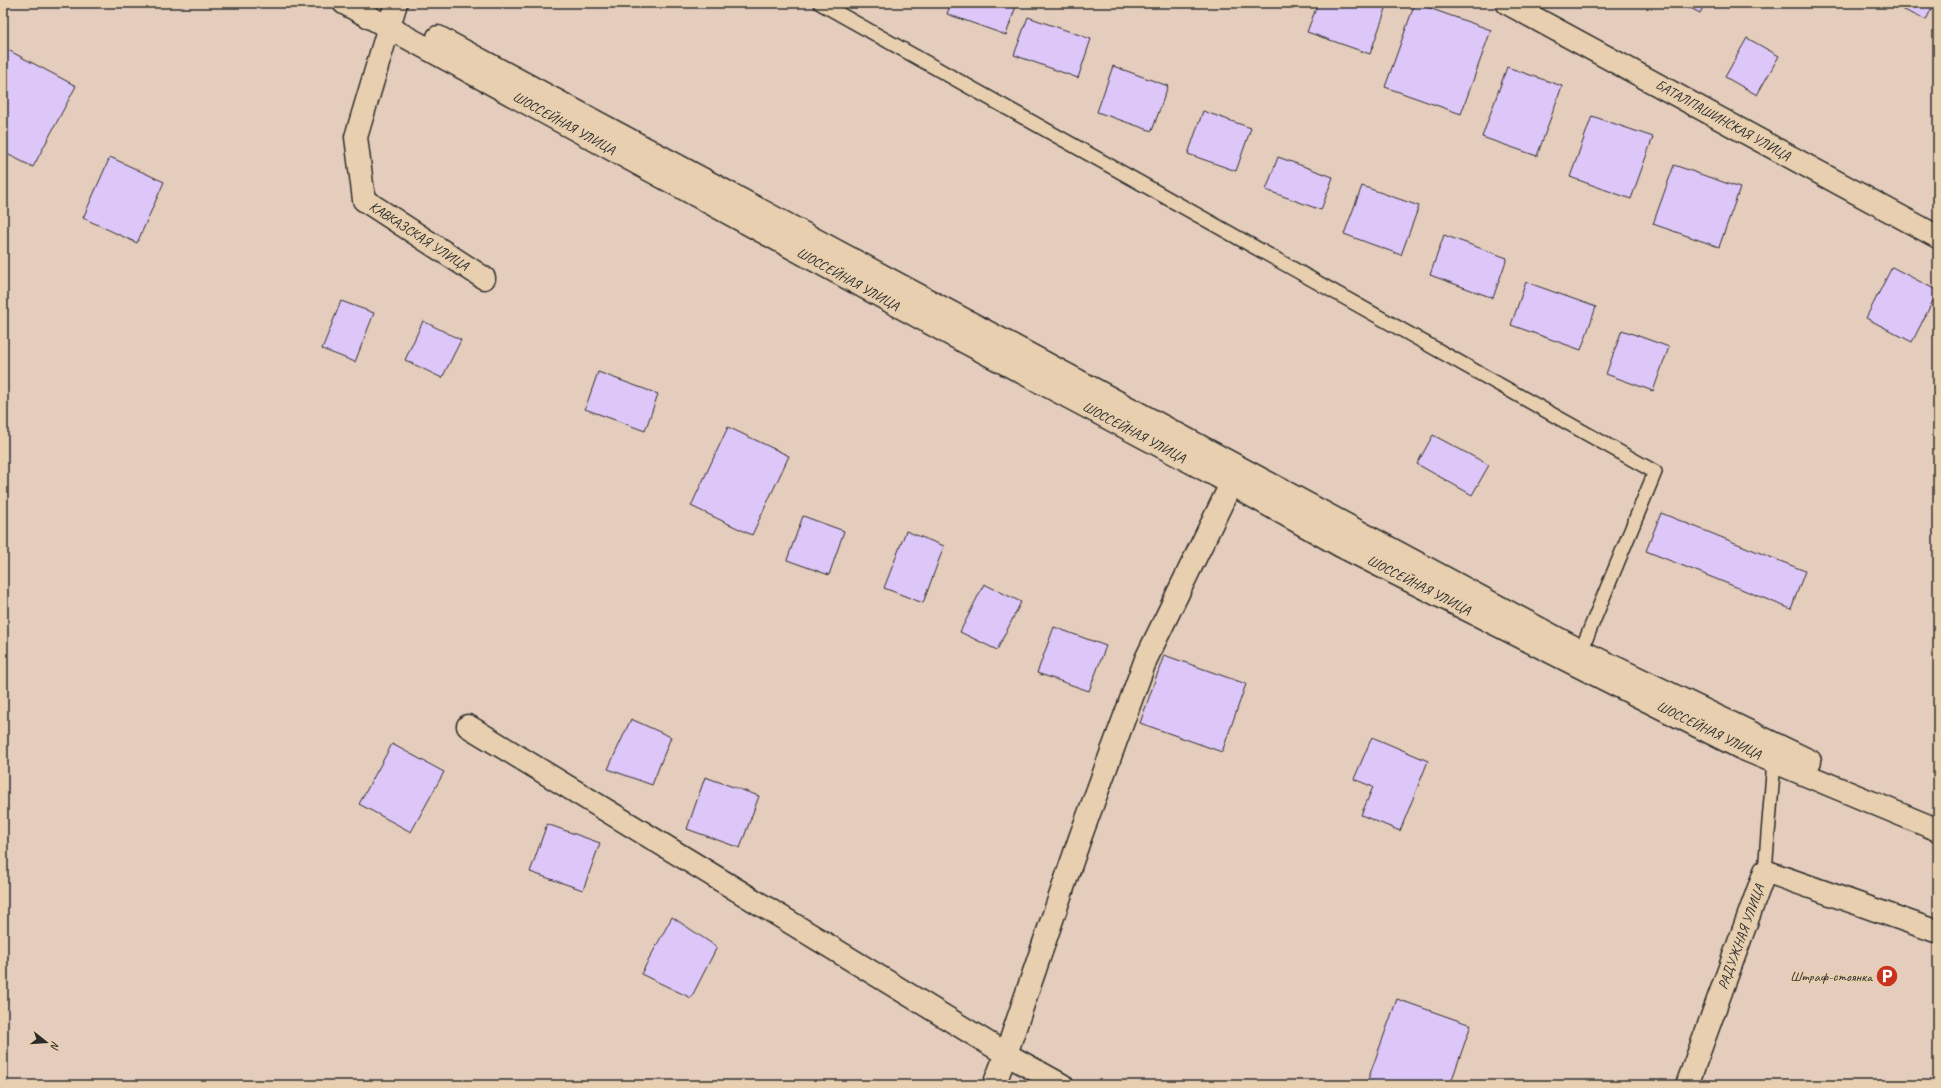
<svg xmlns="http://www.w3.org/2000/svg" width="1941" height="1088" font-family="Caveat,sans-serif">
	<rect width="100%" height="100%" fill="#e5cdbe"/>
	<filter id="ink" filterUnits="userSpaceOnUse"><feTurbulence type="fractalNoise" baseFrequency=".025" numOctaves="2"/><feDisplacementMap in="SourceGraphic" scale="8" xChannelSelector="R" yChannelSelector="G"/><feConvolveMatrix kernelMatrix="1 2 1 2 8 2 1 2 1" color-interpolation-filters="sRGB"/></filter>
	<g filter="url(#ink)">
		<path fill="#dcc7f8" stroke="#2b2b2b" d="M951,3H1017L1006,35L947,14Z
			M1318,3H1388L1370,54L1307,32Z
			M1415,3L1491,30L1461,114L1385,87Z
			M1681,3H1705L1700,13Z
			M1889,3H1934L1926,20Z
			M1028,17L1091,39L1078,78L1014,55Z
			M1747,38L1779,56L1757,95L1725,77Z
			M8,50L76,86L33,167L3,152V60Z
			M1113,66L1168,86L1152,131L1097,112Z
			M1507,67L1562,86L1537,156L1482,137Z
			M1203,111L1251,128L1236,171L1188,154Z
			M1592,116L1653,137L1631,199L1570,177Z
			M110,157L164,182L137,243L83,218Z
			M1278,157L1333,177L1321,210L1266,190Z
			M1674,165L1740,188L1719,247L1653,224Z
			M1362,186L1419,206L1401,255L1344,234Z
			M1444,235L1507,258L1493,298L1430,275Z
			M1892,267L1938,291L1912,342L1866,318Z
			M1526,282L1596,307L1581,350L1511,325Z
			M341,301L374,313L355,362L322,349Z
			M423,321L461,340L442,378L405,360Z
			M1622,330L1669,347L1653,391L1606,374Z
			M598,372L658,394L645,431L585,409Z
			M728,427L789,456L752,535L691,506Z
			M1433,435L1489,465L1472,495L1417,464Z
			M1661,513L1805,571L1791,609L1646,551Z
			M803,516L844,531L829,575L787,560Z
			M906,531L944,546L923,603L884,588Z
			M984,584L1021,602L997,650L960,632Z
			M1054,627L1106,646L1089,691L1037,673Z
			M1164,655L1246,684L1222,752L1140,723Z
			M631,719L671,737L652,785L608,769Z
			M1372,737L1428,761L1400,831L1361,815L1373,787L1354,779Z
			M392,744L444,772L411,832L359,804Z
			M705,777L759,796L740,848L687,829Z
			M547,824L600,843L583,890L530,872Z
			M672,917L717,947L691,998L641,974Z
			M1397,999L1471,1025L1450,1085H1366Z"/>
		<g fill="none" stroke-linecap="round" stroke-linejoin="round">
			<g stroke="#2b2b2b" stroke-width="16">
				<path id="service" d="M820,3L1655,472L1581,651
					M1765,871L1774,761"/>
			</g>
			<g stroke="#2b2b2b" stroke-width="25">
				<path id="minor" d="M396,3L356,137L364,200L484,278
					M1507,3L1938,237
					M468,726L1006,1054L1062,1085
					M994,1085L1006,1054L1080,838L1146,659L1231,484
					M1687,1085L1765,871L1938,932"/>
			</g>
			<g stroke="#2b2b2b" stroke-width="25">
				<path id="secondary" d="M344,3L950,334L1217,476L1341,546L1741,748L1938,830
					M438,37L1581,651L1810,761"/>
			</g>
			<use href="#service" stroke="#e7cfaf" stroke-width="13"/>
			<use href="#minor" stroke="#e7cfaf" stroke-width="22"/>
			<use href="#secondary" stroke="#e7cfaf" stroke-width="22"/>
		</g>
	</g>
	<defs>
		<g id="parking-disc" transform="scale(1.15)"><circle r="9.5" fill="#c8321e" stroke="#e7cfaf"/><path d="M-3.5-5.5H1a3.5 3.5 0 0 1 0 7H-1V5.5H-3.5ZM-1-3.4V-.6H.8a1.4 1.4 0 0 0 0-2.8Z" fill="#fff"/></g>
	</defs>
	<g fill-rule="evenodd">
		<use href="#parking-disc" x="1887" y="976"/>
	</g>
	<g text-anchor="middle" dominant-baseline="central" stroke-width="4" stroke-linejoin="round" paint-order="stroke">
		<g font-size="14" fill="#2b2b2b" stroke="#e7cfaf">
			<text transform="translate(1723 120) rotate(29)">БАТАЛПАШИНСКАЯ УЛИЦА</text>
			<text transform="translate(564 123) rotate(29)">ШОССЕЙНАЯ УЛИЦА</text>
			<text transform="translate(419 236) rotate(33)">КАВКАЗСКАЯ УЛИЦА</text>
			<text transform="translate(848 279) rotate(29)">ШОССЕЙНАЯ УЛИЦА</text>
			<text transform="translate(1134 432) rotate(28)">ШОССЕЙНАЯ УЛИЦА</text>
			<text transform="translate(1419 585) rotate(27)">ШОССЕЙНАЯ УЛИЦА</text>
			<text transform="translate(1709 730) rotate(26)">ШОССЕЙНАЯ УЛИЦА</text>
			<text transform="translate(1741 937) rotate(-70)">РАДУЖНАЯ УЛИЦА</text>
		</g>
		<g font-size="14" fill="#2b2b2b" stroke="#e7cfaf" text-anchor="end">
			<text x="1872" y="976">Штраф-стоянка</text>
		</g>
	</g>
	<rect width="1941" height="1088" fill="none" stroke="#e7cfaf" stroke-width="16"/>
	<rect x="8" y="8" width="1925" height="1072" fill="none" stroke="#2b2b2b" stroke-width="1.5" filter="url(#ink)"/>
	<g transform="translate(46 1042) rotate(107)" stroke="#e7cfaf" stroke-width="3" paint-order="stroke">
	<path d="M0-3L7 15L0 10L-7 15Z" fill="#2b2b2b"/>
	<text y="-6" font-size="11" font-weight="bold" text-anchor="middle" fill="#2b2b2b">N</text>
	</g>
</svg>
